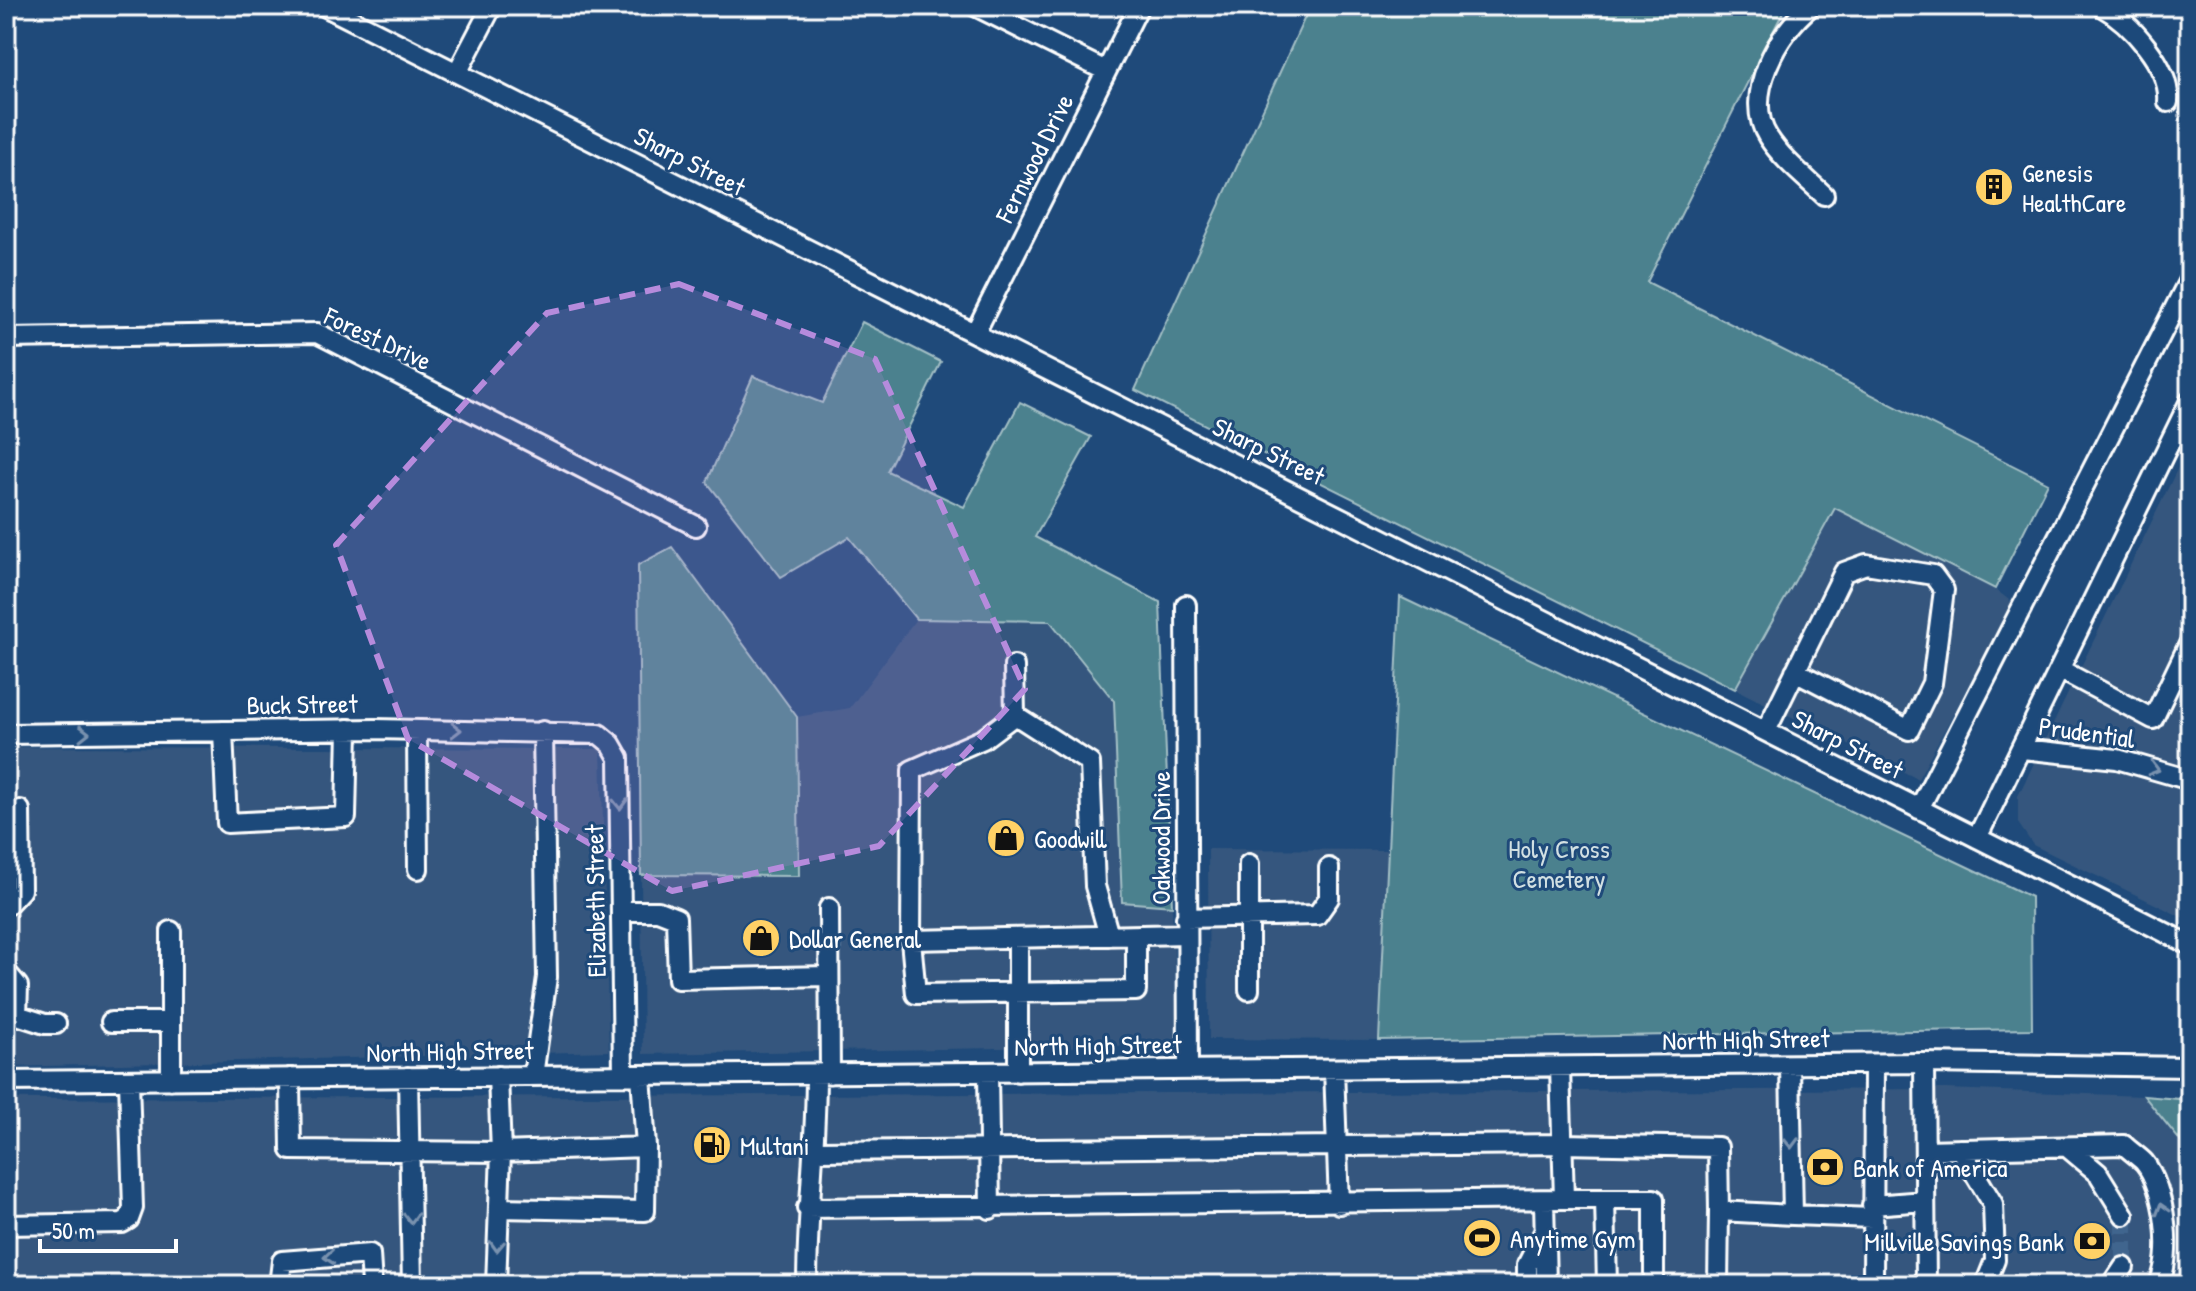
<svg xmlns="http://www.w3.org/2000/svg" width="2196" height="1291" font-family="'Patrick Hand',sans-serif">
	<rect width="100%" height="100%" fill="#1f4a7a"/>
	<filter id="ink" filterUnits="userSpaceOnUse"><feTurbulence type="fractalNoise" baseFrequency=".0125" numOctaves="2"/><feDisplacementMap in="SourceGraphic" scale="16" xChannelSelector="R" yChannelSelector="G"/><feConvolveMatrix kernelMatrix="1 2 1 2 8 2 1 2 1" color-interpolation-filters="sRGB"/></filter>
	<g filter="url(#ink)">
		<path fill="#35577e" d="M2190,443V921L2033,845L2018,823V796Z
			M1835,507L1995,589L2013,603L1918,779L1735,689Z
			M916,619L1050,621L1114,701L1122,902L1172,906L1178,1045L643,1054L641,875L799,876L797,717L850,708Z
			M6,747L601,749L609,1051L6,1067Z
			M1208,849L1388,850L1379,1040L1209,1039Z
			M1945,1089L2144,1096L2190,1153V1285H6V1099Z"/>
		<path fill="#4b818e" stroke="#a5c0c6" stroke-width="2" d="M1310,6H1786L1647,282L2048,483L1995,589L1835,508L1735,689L1135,390Z
			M862,322L941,362L887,471L964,507L1020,402L1091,437L1035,537L1160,602L1172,906L1122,902L1114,701L1050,621L916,619L849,537L781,577L707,482L753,376L822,403Z
			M672,547L797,717L799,876L641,875L638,565Z
			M1400,597L2031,897L2032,1029L1379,1040Z
			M2144,1096L2190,1100V1153Z"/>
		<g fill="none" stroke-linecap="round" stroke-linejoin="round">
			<path stroke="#41658e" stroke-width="18" stroke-dasharray="18 9" stroke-linecap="butt" d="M2124,1215V1267"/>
			<g stroke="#fff" stroke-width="24">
				<path id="minor" d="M324,6L2190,945
					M975,6L1106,71
					M1811,6C1778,32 1742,96 1768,137C1782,159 1805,177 1824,195
					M2101,6C2130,22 2171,67 2168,102
					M457,73L492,6
					M975,333L1139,6
					M6,338L317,333L696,526
					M1186,605L1188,1070
					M1014,666L1015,715
					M2061,670L2153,719L2190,642
					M417,730L418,869
					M223,731L227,823L346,817L348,729
					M1766,731L1844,572L1866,564L1933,575L1944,590L1932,683L1909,730L1795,671
					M6,734L376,729L599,734L611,744L619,758L623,1075
					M2022,749L2117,759L2190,780
					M1919,809L2190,278
					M1977,838L2190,401
					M1249,864V990
					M6,906L21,890L20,810
					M829,908L830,1074
					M621,911H658L676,918L678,979L829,976
					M1186,918L1317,915L1329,898V868
					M1109,936L1095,886L1090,763L1015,715L983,739L912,770L911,940L1187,934
					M1018,938V1072
					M911,940L916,994L1136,991V936
					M6,972L18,986L17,1015L45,1024H56
					M111,1022H171V931
					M1924,1063L1926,1285
					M1790,1065L1793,1215L1872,1218
					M1560,1067L1564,1199H1654V1285
					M1334,1069L1339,1204
					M988,1072L990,1209
					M641,1075L646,1147
					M498,1076L501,1152L646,1147L645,1211L499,1208
					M533,1076L547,977L543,731
					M408,1077L412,1285
					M290,1078L291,1150L501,1152L496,1285
					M171,1080V1022
					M6,1081L1924,1063L2190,1067
					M2067,1147L2098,1173L2124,1215
					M1960,1149L1993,1204L1995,1260L1985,1285
					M1925,1150L2124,1145C2130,1151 2138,1156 2144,1162C2165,1187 2174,1257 2158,1285
					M816,1151L1562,1144L1718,1147L1719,1211
					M1605,1199L1607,1285
					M1544,1201L1546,1285
					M1872,1205L1925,1201
					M807,1208L1564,1199
					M6,1225L122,1223L129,1219L133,1208L129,1080
					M279,1285L282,1261L370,1254L372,1285
					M807,1285C807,1214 816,1145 816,1074
					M1527,1285V1265L1544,1232
					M1718,1285L1719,1211L1793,1215
					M1873,1285L1874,1064
					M2112,1285L2124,1267"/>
			</g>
			<use href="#minor" stroke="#1f4a7a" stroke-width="18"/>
		</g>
		<defs><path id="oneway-chevron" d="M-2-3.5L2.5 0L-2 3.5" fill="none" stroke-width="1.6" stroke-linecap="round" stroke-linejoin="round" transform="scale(2)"/></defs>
		<g stroke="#7992af">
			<use href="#oneway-chevron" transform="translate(456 730) rotate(1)"/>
			<use href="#oneway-chevron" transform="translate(84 733) rotate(-1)"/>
			<use href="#oneway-chevron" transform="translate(2154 769) rotate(16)"/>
			<use href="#oneway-chevron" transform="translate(620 804) rotate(89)"/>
			<use href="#oneway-chevron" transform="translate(1791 1143) rotate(89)"/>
			<use href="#oneway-chevron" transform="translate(2162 1209) rotate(-107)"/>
			<use href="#oneway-chevron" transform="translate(411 1218) rotate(89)"/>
			<use href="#oneway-chevron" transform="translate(497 1246) rotate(92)"/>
			<use href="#oneway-chevron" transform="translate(329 1257) rotate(175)"/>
		</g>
	</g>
	<path fill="#b68bdc" fill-opacity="0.2" stroke="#b68bdc" stroke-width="6" stroke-dasharray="16 10" stroke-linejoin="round" d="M679,284L875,359L1025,689L879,846L672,891L408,739L336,545L547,313Z"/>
	<defs>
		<g id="building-disc" transform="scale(2)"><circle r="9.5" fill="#ffd166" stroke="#1f4a7a"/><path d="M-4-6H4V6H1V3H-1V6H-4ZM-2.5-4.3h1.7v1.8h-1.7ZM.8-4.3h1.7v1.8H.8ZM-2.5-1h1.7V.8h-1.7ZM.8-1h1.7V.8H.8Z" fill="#111"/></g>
		<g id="shop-disc" transform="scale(2)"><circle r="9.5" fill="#ffd166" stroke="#1f4a7a"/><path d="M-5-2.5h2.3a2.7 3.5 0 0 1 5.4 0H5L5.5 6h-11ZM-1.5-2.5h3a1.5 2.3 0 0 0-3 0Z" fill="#111"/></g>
		<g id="fuel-disc" transform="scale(2)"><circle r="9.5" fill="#ffd166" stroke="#1f4a7a"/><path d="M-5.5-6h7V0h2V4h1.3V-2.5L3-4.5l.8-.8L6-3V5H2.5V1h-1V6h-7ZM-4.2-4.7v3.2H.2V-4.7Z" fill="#111"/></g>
		<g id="bank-disc" transform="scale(2)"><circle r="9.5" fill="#ffd166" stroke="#1f4a7a"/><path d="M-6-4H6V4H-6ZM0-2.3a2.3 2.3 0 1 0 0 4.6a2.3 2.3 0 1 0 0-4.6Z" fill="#111"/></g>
		<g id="stadium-disc" transform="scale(2)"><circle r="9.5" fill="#ffd166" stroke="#1f4a7a"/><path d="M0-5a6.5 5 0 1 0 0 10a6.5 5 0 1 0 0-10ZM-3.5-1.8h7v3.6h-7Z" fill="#111"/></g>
	</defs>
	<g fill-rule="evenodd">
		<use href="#building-disc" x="1994" y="187"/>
		<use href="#shop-disc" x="1006" y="838"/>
		<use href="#shop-disc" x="761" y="938"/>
		<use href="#fuel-disc" x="712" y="1145"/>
		<use href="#bank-disc" x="1825" y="1167"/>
		<use href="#stadium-disc" x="1482" y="1238"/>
		<use href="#bank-disc" x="2092" y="1241"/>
	</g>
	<g text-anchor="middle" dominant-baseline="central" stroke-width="6" stroke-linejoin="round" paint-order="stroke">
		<g font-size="26" fill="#fff" stroke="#1f4a7a">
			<text transform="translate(1034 158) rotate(-63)">Fernwood Drive</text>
			<text transform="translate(690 161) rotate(27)">Sharp Street</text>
			<text transform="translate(378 338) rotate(25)">Forest Drive</text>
			<text transform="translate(1269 451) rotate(26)">Sharp Street</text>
			<text transform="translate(302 704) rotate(-1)">Buck Street</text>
			<text transform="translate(2087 732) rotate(8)">Prudential</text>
			<text transform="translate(1848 744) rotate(27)">Sharp Street</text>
			<text transform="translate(1160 838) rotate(-90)">Oakwood Drive</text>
			<text transform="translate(595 901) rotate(-91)">Elizabeth Street</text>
			<text transform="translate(1746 1039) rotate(-1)">North High Street</text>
			<text transform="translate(1098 1045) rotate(-1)">North High Street</text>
			<text transform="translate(450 1051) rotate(-1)">North High Street</text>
		</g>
		<g font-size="26" fill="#fff" stroke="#1f4a7a" text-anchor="start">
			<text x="2022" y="172">Genesis<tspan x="2022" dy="30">HealthCare</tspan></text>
			<text x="1034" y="838">Goodwill</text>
			<text x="789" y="938">Dollar General</text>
			<text x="740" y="1145">Multani</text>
			<text x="1853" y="1167">Bank of America</text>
			<text x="1510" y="1238">Anytime Gym</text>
			<text x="2064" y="1241" text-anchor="end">Millville Savings Bank</text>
		</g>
		<g font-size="26" fill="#d2e0e3" stroke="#1f4a7a">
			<text x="1559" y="848">Holy Cross<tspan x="1559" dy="30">Cemetery</tspan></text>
		</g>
	</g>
	<rect width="2196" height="1291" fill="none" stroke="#1f4a7a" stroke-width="32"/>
	<rect x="16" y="16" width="2164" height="1259" fill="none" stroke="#fff" stroke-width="3" filter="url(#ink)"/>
	<path d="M40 1239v12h136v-12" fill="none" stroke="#ffffff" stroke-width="4"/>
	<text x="52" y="1239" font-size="24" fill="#ffffff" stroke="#1f4a7a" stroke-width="6" paint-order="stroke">50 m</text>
</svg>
